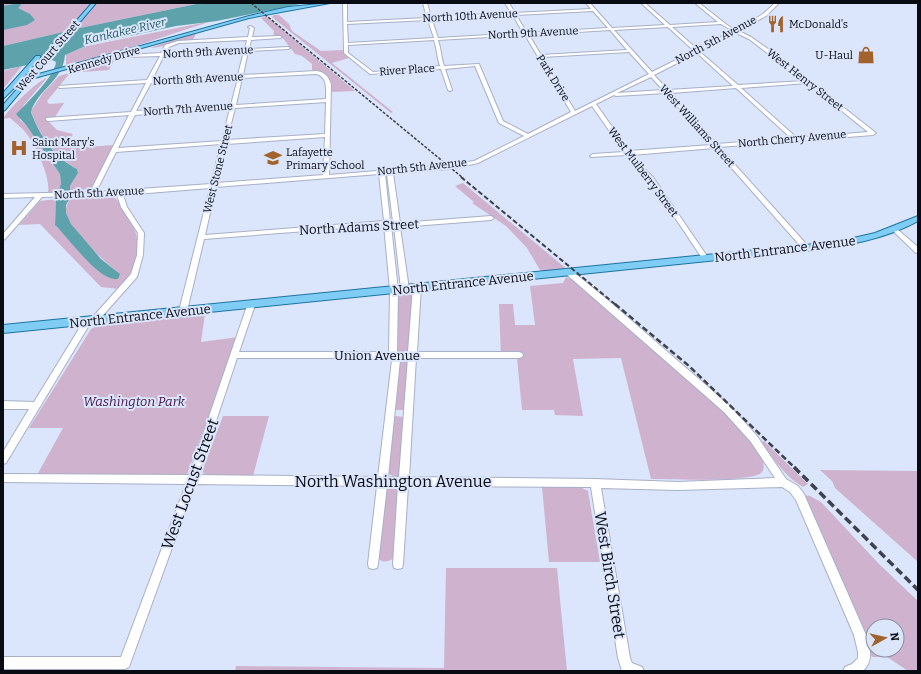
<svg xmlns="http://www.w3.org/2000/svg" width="921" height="674" font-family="Bitter,serif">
	<rect width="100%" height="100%" fill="#dbe5fc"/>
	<path fill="#cfb3ce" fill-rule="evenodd" d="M9,3H201L80,28L3,46V4Z
		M274,15H279L289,24L292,31L321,51L343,50L344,54L349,58L332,63L393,112L391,113L272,17Z
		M266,16L355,91L331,92C331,78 326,71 312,70V64L302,56L295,54L282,37L273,38L274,31L261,18Z
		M212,21L114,53L66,65V54L87,46Z
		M197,31L193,40C178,41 165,47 150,48Z
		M115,59L109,70L70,73L47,101L49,104L64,103L55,117L46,119L57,130L73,134L67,145L71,148L114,145L92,188L70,192V186L78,173L77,169C55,157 39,135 31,111L43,93L59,76Z
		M22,66L3,89V71Z
		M47,78L23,106L20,120L26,125L60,174L61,184L59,192H48C51,178 35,144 26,133C22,128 16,123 10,118L3,119C8,109 37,81 47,78Z
		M463,183L568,270L544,272L540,270L527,248L506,226L472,203L474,202L455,186Z
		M113,196C119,201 122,208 126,214C145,241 140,264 119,289L101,287L40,224L19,225L40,201L56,199L55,225L67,236L120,274C106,263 69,230 66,213C65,207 68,203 70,198Z
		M566,277C582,282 616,315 630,327C664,357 698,385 729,418C738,428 749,438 757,450C760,456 767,465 762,472C754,483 668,479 651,479L621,358L573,359L583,416L555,415L554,410H522L517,358L501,357L499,304H513L515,325H535L530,286L563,283Z
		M412,293L415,296L409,353H398V295Z
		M205,314L201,342L238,337L186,477L37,475L63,428H29L91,329L98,325Z
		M407,359L409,360L404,410H397L394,407L399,360Z
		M223,416H269L253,476L207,475L203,473V469Z
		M396,416L404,417L401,476C396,477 392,476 388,473L393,417Z
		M764,441L808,484L803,487C784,476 774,459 761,442Z
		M820,470L918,471V562L835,488L832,481Z
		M390,486L399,487L394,558C389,562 381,563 378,558L386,489Z
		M542,487H580L588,491L600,562H549Z
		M803,495L810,496L821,502L879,564L918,601V671H908L887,657H872ZM873,626H897V650H873Z
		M446,568H557L567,671H235L236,666L444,668Z"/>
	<path fill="#5ea3ac" d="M20,3L21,5L18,8L30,14L35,20L27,25L3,30V6Z
		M201,3H305L217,21L176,26L88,45L65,55C63,81 38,89 31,112C39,135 55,158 77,169L78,173L70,186V198L66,205V213L71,224L101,259L120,274L118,279C99,282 69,238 55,225L56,199L61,184L60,174L26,125L16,114C26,104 55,76 56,62L52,60L3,70V46L80,28Z"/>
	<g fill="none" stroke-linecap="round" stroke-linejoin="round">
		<g stroke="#a7b0c6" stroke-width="2">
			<path id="minor" d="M343,3H347V22L427,18L423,3H427L431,17L511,13L505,3H509L515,13L591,9L586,3H590L612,28L665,25L641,3H645L670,25L718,22L695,3H699L727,25L736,30L763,14L775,3H779L766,16L739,31L751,37L778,56L876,133L873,135L719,147L808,246L809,248L808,250H804L714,148L632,155L636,161L653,177L709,259L706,261H704L649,179L632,163L626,155L591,157L590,156L593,154L624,152L592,106L478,163L449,169L393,173L400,223L491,216L494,218L491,220L400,227L409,289L405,291L401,289L394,226L391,225L398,290L397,352H408L413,287L417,285L421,287L417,352H519L522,353L523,355L522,357L519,358H416L409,477L595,479L678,482L775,478L751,442L724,412L565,273L566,271H572L603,296L730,406L757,436L786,479L798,486L804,494L866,635C870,647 874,661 863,671H843L845,667L852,664L858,658V652L854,635L796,500L790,492L782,487L678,490L601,488L630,658L632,663L642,667L644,671H622L618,658L591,487L408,486L403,564L402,568L398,569L394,568L393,564L398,486H387L378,564L377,568L373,569L369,568L368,564L377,486L195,484L129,667L125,669H3V657H121L186,484L3,482V474L189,475L248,303H254L255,305L239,352H389L390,290L384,225L204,239L187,311L183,314L179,311L210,188L123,195L127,207L144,233L143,255L137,277L97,322H91L6,463L3,464V452L29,409H3V401L34,402L85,319H91L131,274L137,255L138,233L121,207L117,195L42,197L5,239L3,240V234L35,197L3,198V194L90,192L129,115L48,121L46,120V118L131,112L146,83L60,88L58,87V86L147,80L160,56L128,57H126V55L161,53L165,45L178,41L248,37L250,28L248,27L250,26L254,28L252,37L280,36L282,37L280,38L251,40L249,49L288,47L290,48L288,49L248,51L243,75L316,71C325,72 328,76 331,84L329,175L449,165L474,161L524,136L499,123L475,66L445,69L452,90L450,91L448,90L441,69L370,74L344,53ZM593,11L608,28L527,33L516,15ZM513,15L523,33L438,38L432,20ZM428,20L434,38L348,43L347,24ZM721,24L733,31L697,49L672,27ZM668,27L694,51L652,72L614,30ZM610,30L627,50L541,55L529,35ZM736,33L749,39L804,81L738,85L700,52ZM525,35L571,112L528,134L503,121L479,64L444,66C441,57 441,49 438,40ZM247,40L245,49L166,53L169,47L179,43ZM434,40C437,49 437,57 440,66L373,72L348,53V45ZM244,51L238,75L152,80L164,55ZM629,52L649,74L575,111L542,57ZM697,53L733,86L668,90L654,75ZM316,74C328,77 326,89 326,99L236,105L242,78ZM651,77L663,90L617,93ZM238,78L231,105L136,111L151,83ZM807,83L868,132L797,138L741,88ZM736,88L791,138L717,144L671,93ZM666,93L711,145L629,151L596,104L614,95L616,96ZM326,102L325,134L227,140L235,108ZM230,108L222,141L118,148L135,115ZM325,137L323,175L217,183L227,144ZM221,144L211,184L96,192L116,152ZM379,174L384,221L205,235L216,187ZM385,174H387L393,222L390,221ZM237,358H391L392,360L378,477L198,475ZM399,358H408L399,477H388L400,360Z
				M895,228L897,229L918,247V253H916L893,231V229Z"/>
		</g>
		<g stroke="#1d74a0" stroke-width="2">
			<path id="major" d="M92,3H96L35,75L249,16L288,7L330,3L249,18L31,79L5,110L3,111V105L24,81L19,83L3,99V93L36,56H40V58L23,78L27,77Z
				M918,216V221C883,240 845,246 806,251L3,333V325L806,245L849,239L875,233Z"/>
		</g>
		<use href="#minor" fill="#fff" fill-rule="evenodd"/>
		<use href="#major" fill="#7fcdf4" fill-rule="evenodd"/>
		<path stroke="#3e424e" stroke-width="1.5" stroke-dasharray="3 1.5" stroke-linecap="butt" d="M251,3L463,178"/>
		<path stroke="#3e424e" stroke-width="2" stroke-dasharray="5 2.5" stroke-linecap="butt" d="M461,177L616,305"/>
		<path stroke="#3e424e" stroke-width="2.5" stroke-dasharray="6 3" stroke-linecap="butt" d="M615,304L689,366L795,468"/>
		<path stroke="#3e424e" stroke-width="3.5" stroke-dasharray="8 4" stroke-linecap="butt" d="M794,467L918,590"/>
	</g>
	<defs>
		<g id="restaurant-bare" transform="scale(1.38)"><path d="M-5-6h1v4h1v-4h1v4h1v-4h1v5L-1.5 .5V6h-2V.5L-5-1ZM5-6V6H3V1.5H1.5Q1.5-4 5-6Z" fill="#a3622c" stroke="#dbe5fc" stroke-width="2.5" paint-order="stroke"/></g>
		<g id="shop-bare" transform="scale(1.38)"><path d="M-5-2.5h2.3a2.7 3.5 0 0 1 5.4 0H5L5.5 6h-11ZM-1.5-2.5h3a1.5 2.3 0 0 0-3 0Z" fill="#a3622c" stroke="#dbe5fc" stroke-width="2.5" paint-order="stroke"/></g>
		<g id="hospital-bare" transform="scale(1.38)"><path d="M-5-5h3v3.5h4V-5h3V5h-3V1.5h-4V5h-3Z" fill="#a3622c" stroke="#dbe5fc" stroke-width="2.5" paint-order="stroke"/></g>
		<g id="school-bare" transform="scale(1.38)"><path d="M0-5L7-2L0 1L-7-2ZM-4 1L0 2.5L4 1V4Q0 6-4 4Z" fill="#a3622c" stroke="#dbe5fc" stroke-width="2.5" paint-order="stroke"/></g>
	</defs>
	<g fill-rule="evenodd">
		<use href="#restaurant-bare" x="776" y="24"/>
		<use href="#shop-bare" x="866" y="55"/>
		<use href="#hospital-bare" x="19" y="148"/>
		<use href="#school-bare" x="273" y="158"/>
	</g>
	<g text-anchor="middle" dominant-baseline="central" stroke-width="4" stroke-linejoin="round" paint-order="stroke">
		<g font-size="11" fill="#080b12" stroke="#dbe5fc">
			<text transform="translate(470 16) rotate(-3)">North 10th Avenue</text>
			<text transform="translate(533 33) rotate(-3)">North 9th Avenue</text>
			<text transform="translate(716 40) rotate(-28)">North 5th Avenue</text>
			<text transform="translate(208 52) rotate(-3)">North 9th Avenue</text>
			<text transform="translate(48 56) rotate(-49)">West Court Street</text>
			<text transform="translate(104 60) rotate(-16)">Kennedy Drive</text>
			<text transform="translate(407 70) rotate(-4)">River Place</text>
			<text transform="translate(553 78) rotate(58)">Park Drive</text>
			<text transform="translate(198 79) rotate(-3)">North 8th Avenue</text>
			<text transform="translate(805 80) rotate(38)">West Henry Street</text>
			<text transform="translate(188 109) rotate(-4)">North 7th Avenue</text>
			<text transform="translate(697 126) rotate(48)">West Williams Street</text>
			<text transform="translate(792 139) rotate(-5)">North Cherry Avenue</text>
			<text transform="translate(422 167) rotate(-6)">North 5th Avenue</text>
			<text transform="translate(218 169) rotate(-76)">West Stone Street</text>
			<text transform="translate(643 172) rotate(53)">West Mulberry Street</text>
			<text transform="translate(99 193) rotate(-3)">North 5th Avenue</text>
		</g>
		<g font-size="11" fill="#080b12" stroke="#dbe5fc" text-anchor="start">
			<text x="789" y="24">McDonald's</text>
			<text x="853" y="55" text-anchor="end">U-Haul</text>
			<text x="32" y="142">Saint Mary's<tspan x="32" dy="13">Hospital</tspan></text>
			<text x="286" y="152">Lafayette<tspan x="286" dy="13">Primary School</tspan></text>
		</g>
		<g font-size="12" font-style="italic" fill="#245f66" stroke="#dbe5fc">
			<text transform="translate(125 31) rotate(-13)">Kankakee River</text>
		</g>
		<g font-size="13" fill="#080b12" stroke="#dbe5fc">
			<text transform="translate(359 227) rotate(-3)">North Adams Street</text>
			<text transform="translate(785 249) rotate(-7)">North Entrance Avenue</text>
			<text transform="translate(463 283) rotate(-6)">North Entrance Avenue</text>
			<text transform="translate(140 316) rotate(-6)">North Entrance Avenue</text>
			<text x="377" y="355">Union Avenue</text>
		</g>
		<g font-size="13" font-style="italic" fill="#471748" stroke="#dbe5fc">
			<text x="134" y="401">Washington Park</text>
		</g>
		<g font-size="16" fill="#080b12" stroke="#dbe5fc">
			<text x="393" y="481">North Washington Avenue</text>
			<text transform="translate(190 484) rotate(-70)">West Locust Street</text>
			<text transform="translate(610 575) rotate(81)">West Birch Street</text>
		</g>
	</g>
	<rect width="921" height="674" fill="none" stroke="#080b12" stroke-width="8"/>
	<g transform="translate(885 638) rotate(82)"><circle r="19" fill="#dbe5fc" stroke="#878e9e"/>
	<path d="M0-3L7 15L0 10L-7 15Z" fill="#a3622c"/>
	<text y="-6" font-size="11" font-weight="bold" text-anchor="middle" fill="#080b12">N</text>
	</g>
</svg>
